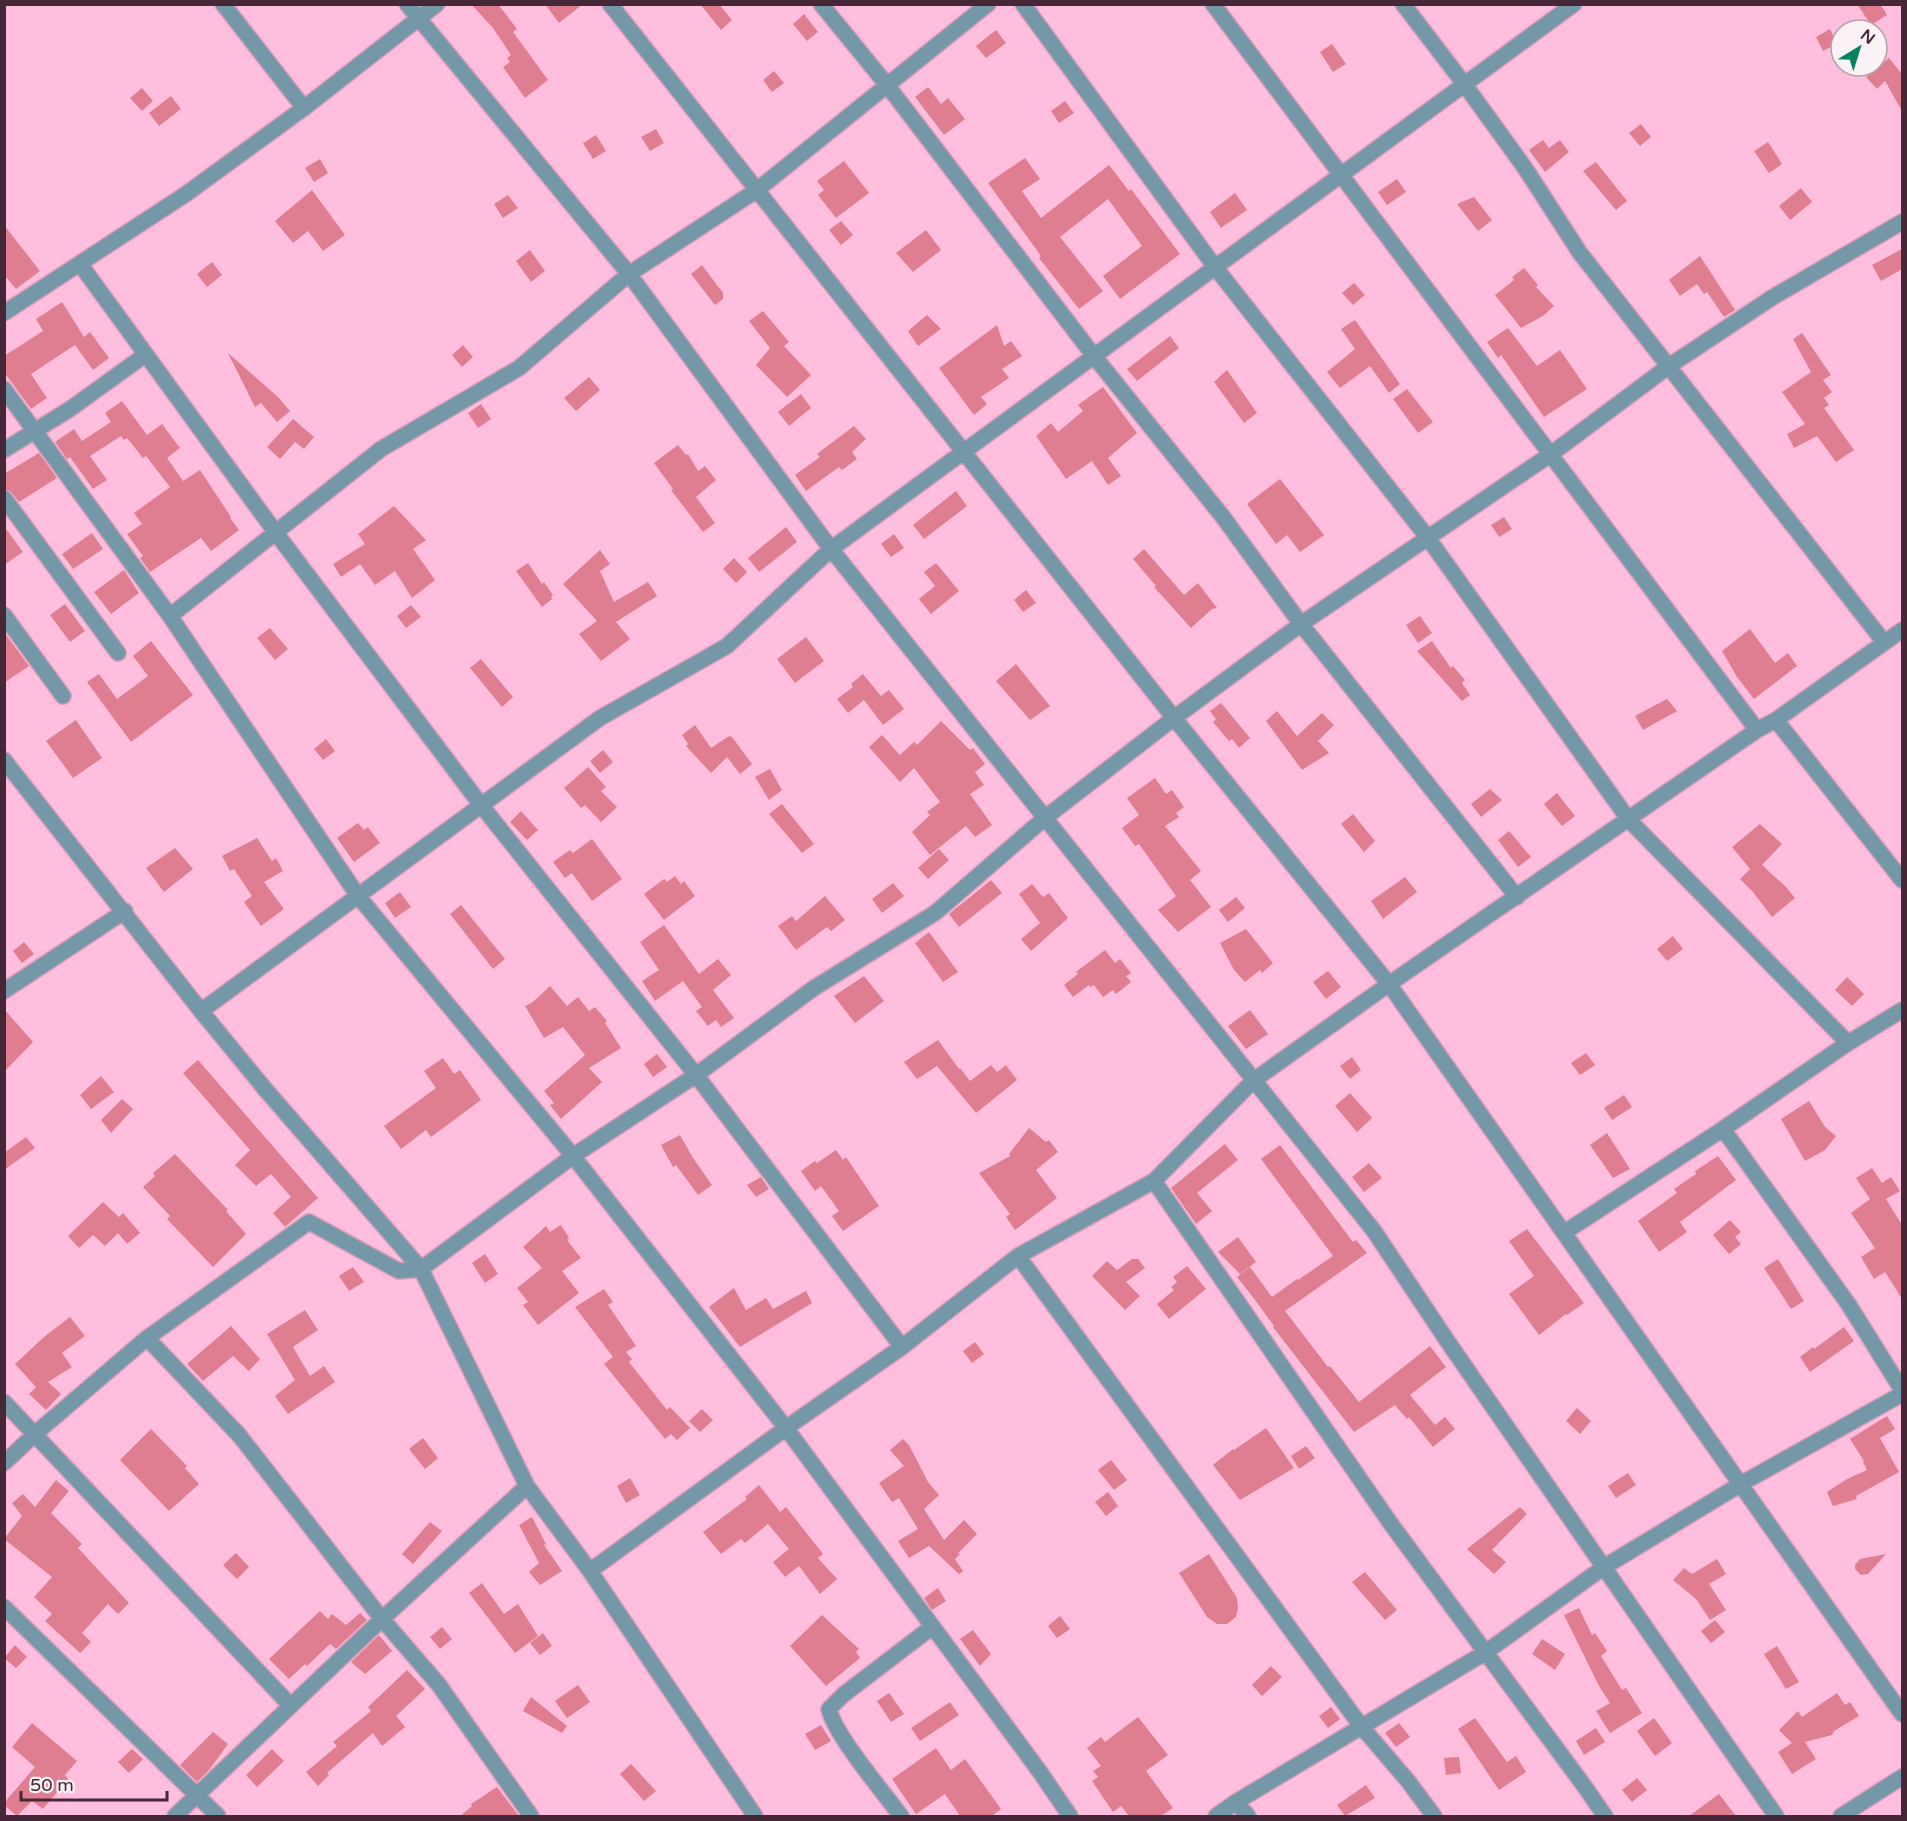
<svg xmlns="http://www.w3.org/2000/svg" width="1907" height="1821" font-family="'Varela Round',sans-serif">
	<rect width="100%" height="100%" fill="#ffbede"/>
	<path fill="#df7e91" d="M471,4H498L517,29L513,32L548,80L525,98L503,67L510,62L507,58L511,55L493,28Z
		M545,4H583L559,23Z
		M700,4H719L732,20L721,30Z
		M1857,4H1880L1887,15L1871,25Z
		M804,14L818,32L807,41L793,24Z
		M1830,29L1837,44L1823,51L1816,37Z
		M996,30L1006,43L986,58L976,46Z
		M1332,44L1346,64L1333,72L1320,52Z
		M1889,58L1902,74V111L1885,81L1877,89L1866,77Z
		M774,71L784,83L772,92L763,80Z
		M928,87L941,104L948,98L965,119L944,135L915,97Z
		M142,88L153,101L142,111L130,98Z
		M171,96L181,109L159,126L149,113Z
		M1065,101L1074,113L1059,123L1051,111Z
		M1641,124L1651,137L1640,146L1629,133Z
		M656,129L664,143L650,151L641,137Z
		M596,135L606,151L593,159L583,143Z
		M1543,140L1549,148L1560,140L1569,152L1545,172L1529,150Z
		M1768,142L1782,164L1769,173L1754,151Z
		M1025,158L1040,179L1022,191L1041,218L1109,165L1129,191L1131,189L1180,254L1120,299L1103,276L1142,246L1108,199L1060,237L1103,291L1079,309L1039,258L1041,256L988,183Z
		M320,159L328,173L314,182L305,168Z
		M844,161L869,193L836,218L818,195L824,190L817,181Z
		M1596,162L1627,201L1616,210L1583,171Z
		M1397,179L1406,192L1387,205L1378,192Z
		M1801,188L1812,202L1790,220L1779,206Z
		M312,190L345,235L323,251L308,231L293,243L275,221Z
		M1235,193L1247,210L1221,228L1210,212Z
		M508,195L518,208L503,218L494,204Z
		M1474,197L1492,220L1478,231L1457,204Z
		M841,221L853,235L841,245L829,230Z
		M4,225L40,271L16,289L4,275Z
		M926,230L941,250L913,272L896,253Z
		M1902,249V269L1881,281L1872,265Z
		M530,250L545,271L531,282L516,261Z
		M1700,256L1735,310L1724,317L1707,292L1704,294L1697,284L1680,296L1669,280Z
		M212,262L222,275L207,287L197,274Z
		M702,265L723,293V299L715,305L691,274Z
		M1524,268L1538,285L1536,287L1554,306L1543,316L1521,328L1495,295L1514,280L1512,277Z
		M1354,283L1365,295L1353,305L1342,293Z
		M62,302L84,337L90,332L109,358L93,370L75,345L31,374L47,398L31,409L4,372V356L43,331L36,319Z
		M763,311L789,342L784,346L811,375L787,397L756,365L770,348L749,321Z
		M927,315L941,329L918,346L908,331Z
		M1355,320L1400,384L1389,393L1370,366L1340,388L1327,372L1355,349L1341,329Z
		M997,325L1004,346L1011,341L1022,356L1002,369L1009,378L981,397L987,404L974,415L939,368Z
		M1508,328L1537,366L1560,350L1587,389L1544,417L1501,355L1498,358L1487,342Z
		M1802,333L1831,375L1823,380L1832,392L1824,398L1829,405L1824,408L1854,450L1836,462L1817,436L1794,448L1787,434L1805,424L1782,392L1811,372L1793,339Z
		M1170,336L1179,348L1137,381L1127,369Z
		M463,345L473,357L462,367L452,355Z
		M228,353L278,397L290,411L277,422L261,403L255,407Z
		M1227,370L1257,413L1244,423L1214,382Z
		M589,377L600,390L576,411L564,398Z
		M1103,387L1137,433L1108,458L1121,476L1108,485L1092,461L1066,479L1036,436L1051,423L1058,432L1083,411L1078,405Z
		M1407,389L1433,422L1418,433L1393,399Z
		M801,394L811,408L789,426L778,412Z
		M122,401L147,435L162,424L180,448L167,458L183,481L200,470L231,517L230,518L239,530L211,551L201,538L150,572L140,558L143,556L127,534L142,524L134,513L170,487L146,456L143,458L127,438L124,440L121,436L90,456L107,480L93,489L70,457L67,459L55,442L74,429L82,441L111,422L105,413Z
		M481,404L491,419L478,428L468,413Z
		M293,419L314,437L304,449L295,442L280,459L267,447Z
		M854,426L866,439L852,452L857,459L842,470L839,467L806,491L795,475L820,457L817,454Z
		M678,445L686,455L688,454L698,471L705,466L716,480L696,497L715,523L703,532L671,490L673,489L654,463Z
		M39,453L57,478L19,502L11,492L4,488V474Z
		M1280,479L1324,535L1300,552L1287,535L1276,544L1247,504Z
		M956,491L967,506L924,539L913,525Z
		M394,506L426,540L413,549L435,580L412,598L395,571L375,585L360,564L341,577L333,564L365,544L358,534Z
		M1504,517L1512,529L1499,537L1491,525Z
		M4,526L23,552L4,565Z
		M786,527L797,542L759,572L748,558Z
		M92,533L103,549L73,569L62,554Z
		M894,534L904,548L891,557L881,544Z
		M1144,549L1184,595L1198,583L1217,608L1212,609L1191,628L1154,587L1156,586L1133,559Z
		M600,550L610,564L600,571L614,602L648,582L657,596L616,622L630,639L601,661L579,634L597,621L563,584Z
		M734,558L747,572L736,583L723,569Z
		M528,563L542,584L544,582L553,595L551,597L552,599L542,607L516,571Z
		M936,563L959,591L931,614L919,599L935,586L924,572Z
		M124,570L139,593L111,614L94,592Z
		M1026,590L1036,603L1023,612L1014,600Z
		M65,604L85,631L70,642L50,615Z
		M411,605L421,617L406,628L397,616Z
		M1420,616L1432,633L1418,643L1406,625Z
		M270,628L288,649L275,660L257,638Z
		M1750,629L1775,663L1788,653L1797,666L1754,699L1737,677L1722,651Z
		M4,632L29,666L4,683Z
		M806,637L824,661L795,683L777,659Z
		M151,641L193,695L131,742L87,682L99,674L117,699L148,676L133,656Z
		M1432,641L1451,668L1453,666L1465,680L1462,683L1470,695L1462,701L1417,651Z
		M481,659L513,697L502,707L470,668Z
		M1016,664L1050,706L1030,720L996,681Z
		M863,674L881,696L889,690L904,709L883,725L864,700L848,713L837,699L853,687L851,684Z
		M1667,699L1677,711L1643,730L1635,716Z
		M1221,703L1250,738L1239,748L1232,739L1229,741L1213,722L1216,719L1210,711Z
		M1277,711L1297,736L1322,713L1334,725L1318,741L1329,753L1302,770L1266,721Z
		M76,720L102,758L73,778L46,741Z
		M941,721L970,750L973,748L985,764L975,772L984,785L970,794L992,825L975,837L966,826L930,855L912,832L930,815L927,812L940,802L914,768L900,782L869,747L882,735L900,755L914,742L917,745Z
		M695,725L711,748L729,736L732,737L752,764L740,774L727,757L711,773L686,746L688,744L682,735Z
		M326,739L335,751L323,760L314,749Z
		M603,750L613,762L600,773L590,761Z
		M588,767L606,787L601,791L617,807L601,822L585,805L581,808L564,788Z
		M770,769L782,790L769,800L755,777Z
		M1155,778L1166,794L1172,790L1184,807L1176,813L1179,817L1165,826L1201,871L1190,880L1211,907L1178,932L1158,910L1176,896L1139,844L1135,846L1122,828L1139,815L1127,798Z
		M1490,789L1502,800L1481,817L1471,804Z
		M1557,793L1575,816L1562,826L1544,804Z
		M782,804L814,844L802,853L769,814Z
		M521,811L538,830L527,840L510,822Z
		M1353,814L1375,841L1364,852L1341,824Z
		M358,823L364,830L368,827L380,843L354,862L337,838Z
		M1760,824L1782,844L1762,865L1785,886L1795,898L1772,917L1753,892L1740,879L1750,869L1732,847Z
		M1509,831L1531,857L1518,867L1498,840Z
		M257,838L272,861L276,858L283,871L264,882L284,909L261,926L244,902L252,896L234,869L230,871L222,856Z
		M592,839L622,879L592,901L572,873L565,878L553,862L570,850L573,853Z
		M175,848L193,869L164,892L146,868Z
		M939,849L949,860L928,879L918,868Z
		M675,876L681,884L684,881L695,896L664,920L644,894L664,879L667,882Z
		M1405,877L1417,892L1383,919L1371,901Z
		M991,880L1002,893L959,927L949,914Z
		M893,883L904,896L882,913L872,899Z
		M1032,884L1043,897L1049,893L1068,918L1031,951L1021,939L1040,923L1019,894Z
		M400,892L411,907L395,918L385,903Z
		M825,896L845,920L831,931L827,927L796,950L778,926L792,916L796,921Z
		M1236,897L1245,908L1228,922L1219,910Z
		M461,905L505,959L493,969L450,914Z
		M664,925L699,974L718,959L731,975L713,990L734,1018L721,1027L716,1020L708,1026L696,1011L702,1007L683,981L655,1001L642,981L659,970L640,942Z
		M1246,929L1273,963L1262,973L1260,970L1245,982L1234,970L1220,943Z
		M929,932L958,972L943,982L915,943Z
		M1673,936L1683,949L1667,961L1657,949Z
		M24,942L34,954L22,963L13,951Z
		M1105,950L1115,963L1120,959L1131,973L1126,976L1131,982L1116,994L1113,990L1103,997L1094,985L1091,987L1089,985L1073,997L1064,985L1078,974L1076,972Z
		M1328,971L1341,987L1326,999L1313,982Z
		M864,976L884,1001L855,1023L834,996Z
		M1847,977L1864,994L1852,1006L1835,990Z
		M550,986L567,1006L578,997L589,1011L595,1007L607,1021L605,1023L621,1048L589,1068L602,1082L561,1119L550,1105L554,1103L544,1091L585,1055L563,1027L544,1038L525,1006L533,1002Z
		M4,1009L33,1042L4,1072Z
		M1250,1010L1268,1034L1246,1049L1228,1026Z
		M938,1040L959,1069L960,1068L970,1081L991,1065L997,1072L1006,1065L1017,1080L976,1113L937,1066L917,1079L904,1062Z
		M1586,1053L1595,1065L1580,1075L1571,1063Z
		M657,1054L667,1067L653,1077L644,1064Z
		M1352,1057L1361,1070L1350,1079L1340,1066Z
		M443,1058L454,1074L460,1070L481,1100L431,1137L426,1130L401,1149L384,1126L436,1088L424,1071Z
		M198,1060L318,1198L285,1227L273,1213L291,1197L271,1174L256,1186L235,1165L250,1150L183,1073Z
		M101,1076L114,1092L91,1109L80,1095Z
		M1350,1093L1372,1118L1357,1132L1335,1106Z
		M1624,1095L1632,1107L1612,1120L1604,1108Z
		M122,1099L133,1109L111,1133L101,1120Z
		M1809,1101L1825,1127L1836,1136L1825,1150L1805,1161L1781,1119Z
		M1029,1128L1046,1142L1049,1140L1058,1152L1036,1170L1057,1198L1015,1230L1006,1217L1010,1214L979,1173L1010,1156L1009,1154Z
		M1607,1133L1630,1169L1613,1178L1590,1145Z
		M680,1135L693,1158L712,1185L698,1195L676,1165L673,1167L661,1145Z
		M26,1137L35,1148L4,1170V1153Z
		M1225,1144L1238,1160L1197,1193L1212,1211L1196,1224L1171,1188Z
		M1280,1145L1353,1242L1356,1240L1367,1253L1285,1311L1328,1367L1330,1366L1359,1402L1430,1346L1446,1367L1410,1395L1435,1425L1445,1417L1455,1429L1433,1447L1409,1417L1407,1419L1395,1405L1354,1432L1273,1327L1274,1326L1252,1296L1237,1277L1250,1267L1272,1297L1297,1279L1298,1280L1333,1256L1261,1159Z
		M836,1150L843,1160L846,1157L879,1206L843,1231L832,1216L839,1211L821,1186L815,1191L801,1171L815,1161L817,1163Z
		M175,1154L228,1210L226,1211L246,1234L213,1267L167,1219L170,1216L143,1187L155,1176L153,1173Z
		M1718,1156L1736,1180L1680,1222L1687,1232L1659,1252L1638,1221L1677,1193L1674,1189L1696,1174L1695,1171Z
		M1369,1163L1382,1178L1364,1192L1352,1177Z
		M1872,1168L1882,1183L1891,1177L1900,1191L1886,1199L1902,1225V1299L1885,1272L1874,1279L1861,1257L1875,1248L1851,1213L1870,1199L1856,1178Z
		M761,1177L769,1189L756,1197L747,1185Z
		M103,1202L119,1217L123,1213L140,1233L127,1244L118,1233L105,1246L93,1235L79,1248L68,1236Z
		M1730,1220L1741,1232L1735,1237L1741,1244L1729,1254L1713,1235Z
		M561,1225L569,1238L567,1240L581,1258L562,1271L579,1293L538,1325L523,1305L528,1302L517,1288L542,1268L523,1247L546,1226L550,1232Z
		M1527,1229L1584,1303L1567,1315L1566,1314L1539,1335L1509,1294L1534,1276L1509,1241Z
		M1238,1237L1256,1262L1240,1274L1218,1252Z
		M485,1254L498,1274L485,1283L472,1263Z
		M1132,1259H1138L1145,1268L1126,1282L1140,1296L1125,1310L1092,1276L1107,1261L1117,1270Z
		M1778,1259L1804,1301L1791,1309L1764,1268Z
		M1187,1266L1206,1289L1169,1319L1157,1304L1174,1290L1171,1287L1177,1282L1173,1277Z
		M353,1267L364,1282L349,1291L339,1276Z
		M734,1288L746,1310L766,1298L773,1309L806,1291L812,1303L740,1347L709,1307Z
		M604,1289L613,1302L608,1305L636,1346L626,1352L632,1359L629,1362L667,1410L670,1407L690,1428L677,1440L671,1434L665,1439L604,1364L613,1357L575,1307Z
		M305,1310L318,1330L293,1347L310,1376L324,1366L335,1382L288,1414L275,1396L295,1380L267,1334Z
		M70,1317L85,1336L62,1353L72,1367L48,1382L61,1394L46,1410L29,1394L36,1387L15,1364L44,1337Z
		M231,1326L260,1359L249,1371L233,1356L203,1381L187,1364Z
		M1844,1327L1854,1341L1810,1372L1800,1357L1813,1347L1814,1349Z
		M975,1342L984,1354L972,1363L963,1351Z
		M1577,1408L1591,1421L1580,1434L1566,1421Z
		M702,1409L713,1420L700,1432L689,1421Z
		M1887,1416L1895,1429L1880,1438L1899,1472L1856,1496L1857,1499L1833,1506L1827,1492L1847,1479L1867,1470L1863,1462L1864,1461L1850,1439Z
		M1266,1428L1294,1468L1240,1500L1213,1465L1233,1449L1234,1450Z
		M151,1429L187,1466L185,1468L199,1484L169,1511L120,1460Z
		M423,1438L438,1458L425,1469L409,1449Z
		M903,1439L909,1445L928,1482L939,1495L924,1509L944,1540L964,1520L977,1534L958,1553L960,1554L955,1559L963,1571L959,1574L929,1546L909,1558L898,1541L918,1529L899,1498L892,1502L879,1483L904,1466L890,1450Z
		M1306,1446L1315,1458L1299,1469L1291,1456Z
		M1111,1460L1127,1480L1114,1490L1098,1470Z
		M1628,1473L1636,1485L1616,1498L1608,1486Z
		M630,1478L640,1495L626,1503L617,1486Z
		M56,1480L69,1491L51,1513L82,1544L78,1548L129,1603L118,1614L108,1604L82,1633L91,1642L80,1653L45,1621L52,1614L34,1597L52,1577L4,1539L22,1516L12,1503L23,1494L35,1507Z
		M759,1485L780,1512L786,1507L823,1554L818,1558L837,1579L820,1594L799,1566L785,1577L773,1562L789,1549L768,1524L745,1543L741,1539L721,1554L703,1532L747,1499L745,1497Z
		M1108,1492L1118,1506L1106,1516L1095,1502Z
		M1520,1507L1527,1514L1492,1550L1506,1562L1494,1574L1467,1549Z
		M532,1517L546,1544L544,1545L562,1571L540,1585L529,1572L539,1563L519,1525Z
		M430,1522L442,1531L413,1564L402,1554Z
		M236,1553L249,1567L237,1579L223,1565Z
		M1209,1554L1237,1598L1238,1608L1236,1617L1227,1624H1217L1207,1617L1179,1573Z
		M1886,1554L1868,1574L1861,1575L1855,1569V1565L1860,1559Z
		M1717,1559L1726,1574L1709,1584L1726,1610L1710,1620L1696,1599L1673,1580L1684,1568L1692,1574Z
		M1365,1572L1397,1610L1385,1620L1352,1582Z
		M482,1583L504,1614L518,1604L538,1636L515,1653L469,1593Z
		M938,1588L946,1601L932,1610L924,1598Z
		M1579,1608L1592,1635L1595,1633L1607,1651L1601,1656L1622,1690L1626,1688L1642,1713L1610,1733L1596,1711L1610,1703L1599,1686L1564,1615Z
		M320,1611L328,1619L332,1614L346,1625L360,1613L367,1620L336,1649L330,1644L307,1666L305,1664L289,1679L269,1659Z
		M822,1615L859,1649L856,1652L860,1658L826,1686L790,1646Z
		M1060,1616L1070,1629L1057,1638L1048,1626Z
		M1715,1620L1725,1632L1711,1643L1701,1631Z
		M442,1627L452,1639L440,1649L430,1637Z
		M973,1630L991,1654L980,1666L960,1639Z
		M543,1633L552,1646L540,1655L530,1643Z
		M379,1635L392,1651L365,1674L351,1662Z
		M1542,1639L1565,1654L1555,1670L1532,1654Z
		M15,1645L27,1657L16,1668L4,1658Z
		M1777,1646L1799,1682L1786,1689L1764,1654Z
		M1271,1666L1282,1677L1262,1696L1252,1685Z
		M407,1670L425,1689L396,1716L405,1727L382,1746L373,1733L327,1773L329,1775L318,1786L306,1772L337,1746L333,1742L371,1711L368,1707Z
		M578,1685L590,1702L567,1718L555,1701Z
		M889,1693L904,1714L891,1722L877,1701Z
		M1837,1693L1845,1705L1850,1702L1859,1716L1834,1731L1832,1735L1805,1742L1816,1759L1792,1774L1778,1752L1792,1743L1779,1730L1798,1711L1802,1717Z
		M531,1697L567,1726L562,1733L523,1711Z
		M950,1702L959,1715L920,1741L911,1728Z
		M1331,1707L1340,1719L1328,1728L1319,1716Z
		M1138,1717L1168,1755L1146,1771L1173,1808L1161,1816H1129L1121,1806L1113,1812L1092,1781L1098,1777L1093,1771L1101,1766L1087,1748L1101,1737L1105,1742Z
		M1475,1718L1507,1762L1516,1756L1526,1772L1499,1790L1458,1729Z
		M1654,1718L1672,1743L1655,1756L1637,1731Z
		M32,1723L77,1761L65,1775L68,1779L43,1809L32,1801L17,1816L4,1805V1803L35,1767L12,1747Z
		M1399,1723L1410,1737L1396,1747L1385,1733Z
		M821,1725L831,1741L815,1750L805,1734Z
		M1596,1728L1605,1742L1584,1755L1576,1741Z
		M213,1732L228,1744L210,1769L197,1782L180,1765Z
		M936,1748L951,1770L965,1759L1001,1809L992,1816H960L945,1794L916,1814L892,1779Z
		M132,1749L143,1759L129,1773L118,1762Z
		M272,1749L284,1761L257,1787L246,1775Z
		M1459,1757L1461,1773L1446,1775L1444,1758Z
		M631,1764L656,1791L644,1801L620,1774Z
		M1637,1778L1647,1790L1632,1802L1622,1790Z
		M1366,1785L1375,1798L1345,1816L1337,1805Z
		M497,1787L519,1816H460L472,1806L471,1804Z
		M1719,1794L1736,1816H1689Z"/>
	<g fill="none" stroke-linecap="round" stroke-linejoin="round">
		<g stroke="#d69db9" stroke-width="18">
			<path id="street" d="M223,4L304,108
				M407,4L629,274L831,549L1374,1231L1448,1342L1776,1816
				M610,4L1174,718L1389,984L1902,1714
				M821,4L887,85L1094,356L1223,517L1301,624L1517,897
				M1023,4L1215,267L1428,538L1629,820L1848,1043
				M1213,4L1757,730
				M1403,4L1465,85L1525,168L1580,253L1884,642
				M80,264L276,533L481,805L696,1075L902,1347
				M4,313L186,194L304,108L437,4
				M4,389L170,616L358,896L573,1156L786,1428L1040,1772L1070,1816
				M4,450L70,409L145,355
				M4,498L118,653
				M4,615L63,696
				M170,616L381,449L519,368L629,274L757,190L988,4
				M1776,720L1902,880
				M4,760L201,1011L265,1089L421,1269L527,1486L590,1571L755,1816
				M4,991L125,911
				M201,1011L600,718L727,646L831,549L1574,4
				M1723,1129L1849,1305L1902,1390
				M1154,1181L1391,1524L1585,1787L1605,1816
				M1565,1232L1723,1129L1848,1043L1902,1010
				M1018,1256L1361,1726L1408,1781L1434,1816
				M147,1338L239,1435L382,1619L439,1685L531,1816
				M4,1402L291,1706
				M4,1463L36,1433L147,1338L309,1222L399,1271L421,1269L573,1156L696,1075L814,988L935,913L1046,817L1174,718L1301,624L1551,454L1669,366L1773,297L1902,222
				M590,1571L786,1428L902,1347L1018,1256L1154,1181L1254,1080L1389,984L1757,730L1776,720L1902,630
				M4,1607L218,1816
				M1236,1802L1248,1816
				M175,1816L382,1619L527,1486
				M901,1816C884,1793 834,1734 829,1709L843,1695L932,1627
				M1216,1816L1236,1802L1486,1652L1604,1567L1746,1481L1902,1394
				M1841,1816L1902,1777"/>
		</g>
		<use href="#street" stroke="#7498a8" stroke-width="15"/>
	</g>
	<rect width="1907" height="1821" fill="none" stroke="#462737" stroke-width="12"/>
	<g transform="translate(1859 48) rotate(38)"><circle r="28" fill="#fbf2f6" stroke="#b3a1aa" stroke-width="1.5"/>
	<path d="M0-4.5L10 22L0 15L-10 22Z" fill="#048262"/>
	<text y="-9" font-size="16" font-weight="bold" text-anchor="middle" fill="#462737">N</text>
	</g>
	<path d="M21 1791v9h146v-9" fill="none" stroke="#462737" stroke-width="3"/>
	<text x="30" y="1791" font-size="18" fill="#462737" stroke="#fbf2f6" stroke-width="4.5" paint-order="stroke">50 m</text>
</svg>
